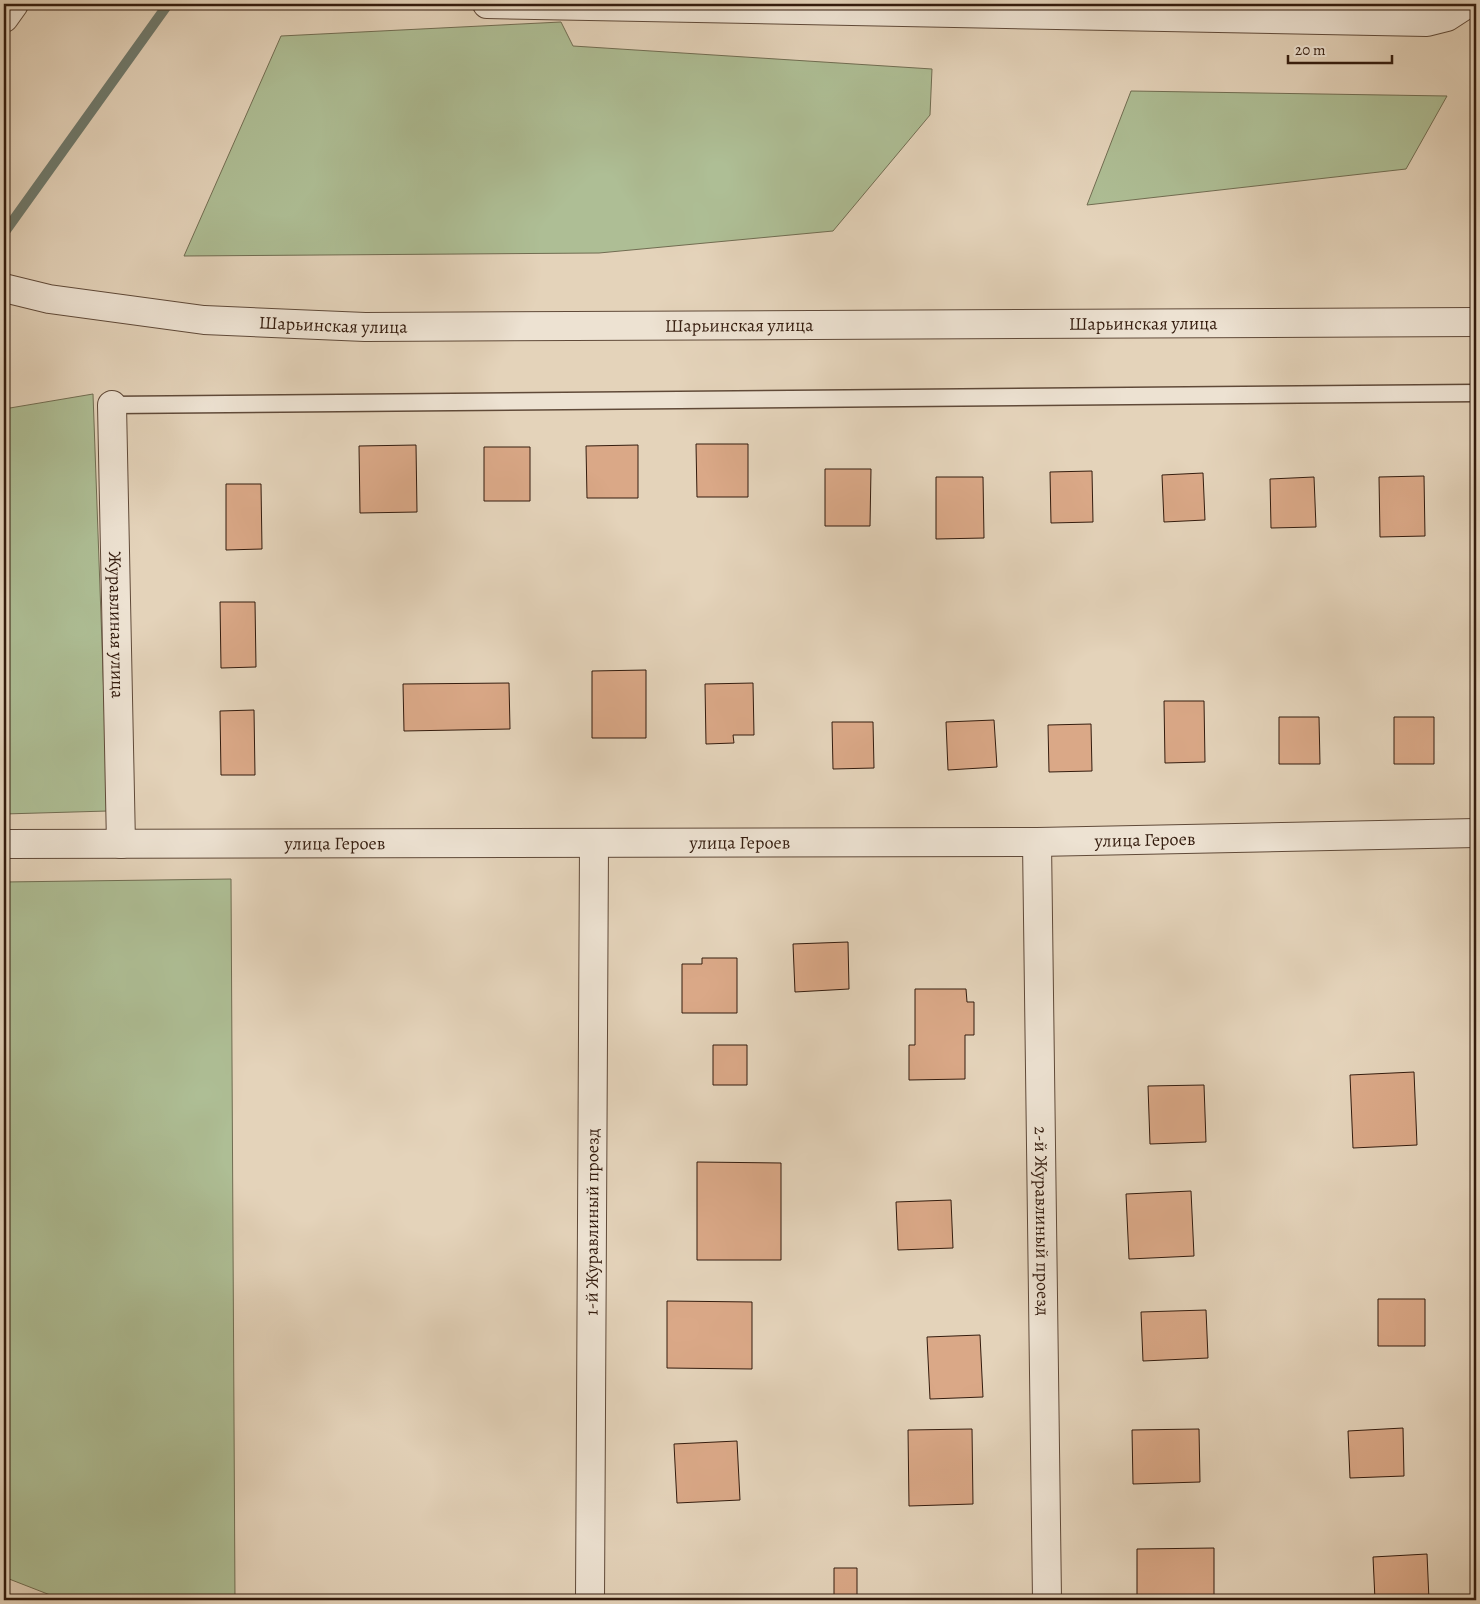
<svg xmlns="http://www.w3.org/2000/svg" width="1480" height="1604" font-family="Alegreya,serif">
	<rect width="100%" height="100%" fill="#e4d3ba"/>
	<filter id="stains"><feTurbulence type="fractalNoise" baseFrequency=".004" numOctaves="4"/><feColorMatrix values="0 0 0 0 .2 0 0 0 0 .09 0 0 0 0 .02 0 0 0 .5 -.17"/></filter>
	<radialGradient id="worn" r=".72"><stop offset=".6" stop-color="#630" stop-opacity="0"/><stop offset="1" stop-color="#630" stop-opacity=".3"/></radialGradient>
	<path fill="#aebe95" stroke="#716d52" d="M561,22L573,46L932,69L930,115L833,231L599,253L184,256L281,36Z
		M1131,91L1447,96L1406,169L1087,205Z
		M93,394L108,811L4,814V409Z
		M231,879L235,1600H63L4,1577V882Z"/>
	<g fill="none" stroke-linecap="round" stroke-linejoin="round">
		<path stroke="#6f7a6d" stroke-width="10" d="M4,233L166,7"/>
	</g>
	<path fill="#daa887" stroke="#341c0e" d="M696,444H748V497H697Z
		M416,445L417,512L360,513L359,446Z
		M638,445V498H587L586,446Z
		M484,447H530V501H484Z
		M825,469H871L870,526H825Z
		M1092,471L1093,522L1051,523L1050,472Z
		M1203,473L1205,520L1164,522L1162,475Z
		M1424,476L1425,536L1380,537L1379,477Z
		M936,477H983L984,538L936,539Z
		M1314,477L1316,527L1271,528L1270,479Z
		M226,484H261L262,549L226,550Z
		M220,602H255L256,667L221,668Z
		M646,670V738H592V671Z
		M509,683L510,729L404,731L403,684Z
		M753,683L754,735H733L734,743L706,744L705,684Z
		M1164,701H1204L1205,762L1165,763Z
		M254,710L255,775H221L220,711Z
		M1279,717H1319L1320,764H1279Z
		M1394,717H1434V764H1394Z
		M994,720L997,767L948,770L946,722Z
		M832,722H873L874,768L833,769Z
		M1091,724L1092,771L1049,772L1048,725Z
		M848,942L849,989L795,992L793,944Z
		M702,958H737V1013H682V964H702Z
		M915,989H966L967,1002H974V1035H965V1079L909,1080V1045H915Z
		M713,1045H747V1085H713Z
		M1414,1072L1417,1145L1353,1148L1350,1075Z
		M1204,1085L1206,1142L1150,1144L1148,1086Z
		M697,1162L781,1163V1260H697Z
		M1191,1191L1194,1256L1129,1259L1126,1194Z
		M951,1200L953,1248L898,1250L896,1202Z
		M1378,1299H1425V1346H1378Z
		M667,1301L752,1302V1369L667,1368Z
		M1206,1310L1208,1358L1143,1361L1141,1312Z
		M980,1335L983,1397L930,1399L927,1337Z
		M1403,1428L1404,1476L1350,1478L1348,1431Z
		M972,1429L973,1504L909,1506L908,1430Z
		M1199,1429L1200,1482L1133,1484L1132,1430Z
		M737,1441L740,1500L677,1503L674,1444Z
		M1214,1548V1600H1137V1549Z
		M1427,1554L1429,1600H1375L1373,1557Z
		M834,1568H857V1596H834Z
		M720,1598V1600H665Z"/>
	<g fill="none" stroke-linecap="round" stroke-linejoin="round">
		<g stroke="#604a39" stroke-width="19">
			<path id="service" d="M112,405L1476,393"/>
		</g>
		<g stroke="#604a39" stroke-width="30">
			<g id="minor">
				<path d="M487,4L1427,22L1447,17L1467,4"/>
				<path d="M4,18L14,4"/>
				<path id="s1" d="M4,288L49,299L204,320L365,327L1476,322"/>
				<path id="s2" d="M112,405L121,844"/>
				<path id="s3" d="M1037,842L1047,1600"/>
				<path id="s4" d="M4,844L1037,842L1476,833"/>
				<path id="s5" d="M590,1600L594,844"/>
			</g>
		</g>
		<use href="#service" stroke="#ede2d2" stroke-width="16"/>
		<use href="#minor" stroke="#ede2d2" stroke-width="28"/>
	</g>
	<g text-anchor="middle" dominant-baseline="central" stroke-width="4.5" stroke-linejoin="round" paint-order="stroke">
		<g font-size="18" fill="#341c0e" stroke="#ede2d2">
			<text stroke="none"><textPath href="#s1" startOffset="1142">Шарьинская улица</textPath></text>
			<text stroke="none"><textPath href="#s1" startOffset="332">Шарьинская улица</textPath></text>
			<text stroke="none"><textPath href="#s1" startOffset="738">Шарьинская улица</textPath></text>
			<text stroke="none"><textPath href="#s2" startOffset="220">Журавлиная улица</textPath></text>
			<text stroke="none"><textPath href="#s4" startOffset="1141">улица Героев</textPath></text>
			<text stroke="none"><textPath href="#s4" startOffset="736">улица Героев</textPath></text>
			<text stroke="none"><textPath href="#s4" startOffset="331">улица Героев</textPath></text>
			<text stroke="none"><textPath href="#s3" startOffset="379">2-й Журавлиный проезд</textPath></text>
			<text stroke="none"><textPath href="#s5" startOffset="378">1-й Журавлиный проезд</textPath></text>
		</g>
	</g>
	<rect width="1480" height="1604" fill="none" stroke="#e4d3ba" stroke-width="20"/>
	<rect x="5" y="5" width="1470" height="1594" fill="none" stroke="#341c0e" stroke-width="2.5"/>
	<rect x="10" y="10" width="1460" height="1584" fill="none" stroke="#341c0e"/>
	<path d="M1288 55v8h104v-8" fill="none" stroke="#341c0e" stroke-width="2.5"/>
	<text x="1295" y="55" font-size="15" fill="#341c0e" stroke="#ede2d2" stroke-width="4" paint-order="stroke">20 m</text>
	<rect width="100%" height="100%" filter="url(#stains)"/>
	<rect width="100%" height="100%" fill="url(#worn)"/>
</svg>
